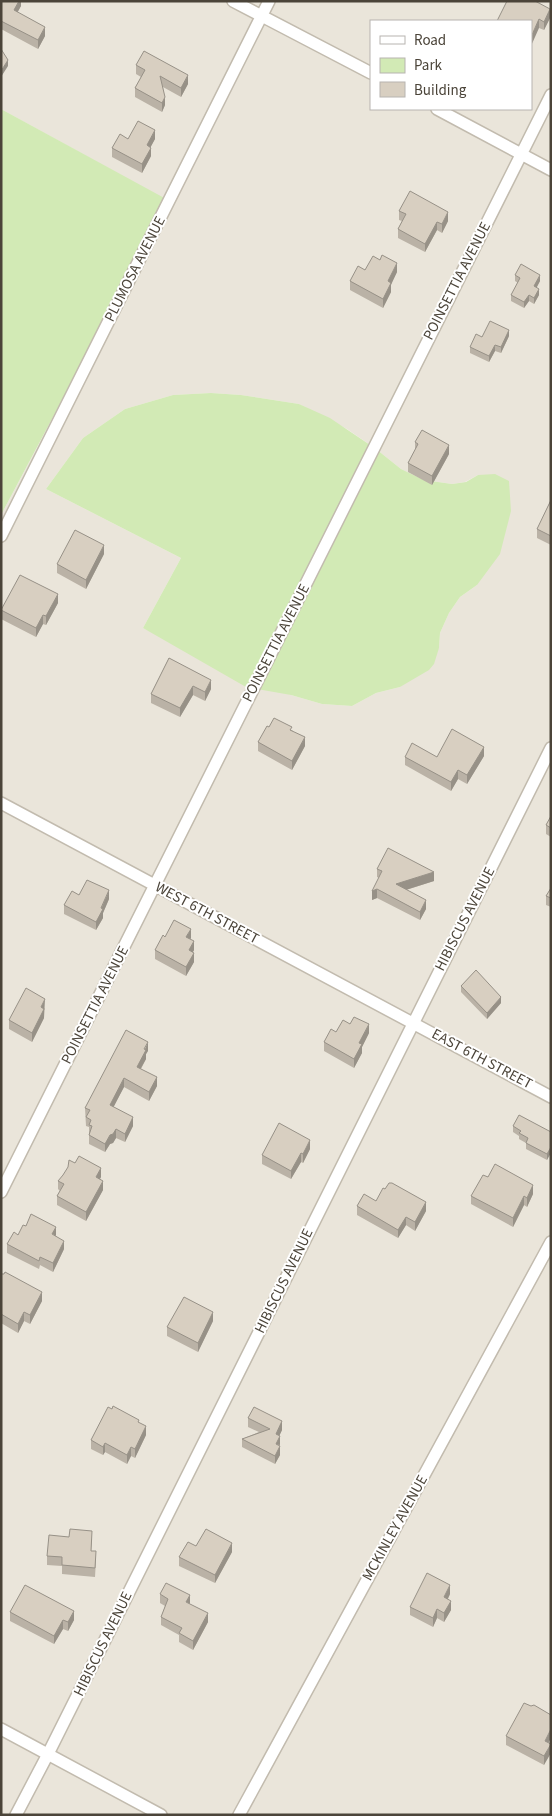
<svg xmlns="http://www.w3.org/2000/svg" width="552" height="1816" font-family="'Source Sans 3',sans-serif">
	<rect width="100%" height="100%" fill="#f6f3ec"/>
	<path fill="#eae5da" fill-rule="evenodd" d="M1,1H551V1815H1V515L168,201L1,109ZM371,21H531V109H371ZM211,393L241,395L299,404L347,429L376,449L401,469L424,480L452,484L465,482L478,475L477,585L460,597L449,613L440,633L439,648L400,687L376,693L352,706L322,704L291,695L143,628L181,558L46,489L83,438L125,409L173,395Z"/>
	<path fill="#d2eab5" d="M1,109L168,200L1,515Z
		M211,393L241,395L299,404L330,418L376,449L401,469L424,480L452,484L466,482L478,475L495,474L509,481L511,511L500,554L477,585L460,597L449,613L440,633L439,648L434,664L429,670L400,687L376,693L352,706L322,704L291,695L246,687L143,628L181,558L46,489L83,438L125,409L173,395Z"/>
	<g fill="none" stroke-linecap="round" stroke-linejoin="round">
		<g stroke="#c2bbae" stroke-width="14">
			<path id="minor" d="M233,1L371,73
				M437,109L551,170
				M1,536L269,1
				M1,803L551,1097
				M1,1192L551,95
				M1,1729L161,1815
				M16,1815L48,1754L551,748
				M239,1815L551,1242"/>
		</g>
		<use href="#minor" stroke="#fff" stroke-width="11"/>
	</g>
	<path fill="#bab2a6" d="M1,1H21V6L17,12L45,36L38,49L1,29Z
		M550,18L544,30L539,28L531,21H497Z
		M136,65L188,84L181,97L163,87L165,105L162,112L135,97V88L141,77L136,74Z
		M128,139H155L150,147L151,156L142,173L112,157V148Z
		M399,211L448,221L442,233L437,230L425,252L398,238V229L402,221L399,220Z
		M365,270L397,272L391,283V292L383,308L350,290V281Z
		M515,275L540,281L537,287L539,295L534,304L529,301L524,308L511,301V295L518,283L515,281Z
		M509,336L501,353L495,351L489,362L470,353V347Z
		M415,442L449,454L432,485L408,472V463L415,450Z
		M551,500V545L537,538V529Z
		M104,554L86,589L57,573V564Z
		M58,603L46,625L43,624L36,637L1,619V610Z
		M169,658L211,689L205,701L193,695L180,717L151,703V694Z
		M269,727L292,730L305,746L292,770L258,751V742Z
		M484,756L467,784L458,779L451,791L405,765V757H437Z
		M551,816V837L546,834V825Z
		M377,869L434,881L406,890L426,909L420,920L377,898L372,900L379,878L377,877Z
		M551,888V907L546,905V896Z
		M79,895L109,899L103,913V918L96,930L64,914V905Z
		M165,937L191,938L190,939L194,950L193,952L194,962L186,976L155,959V950Z
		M461,986L501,1003L487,1019L461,992Z
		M45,1008L44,1010V1018L32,1042L9,1029V1020Z
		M336,1032L369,1033L362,1047V1053L354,1068L324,1051V1042Z
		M148,1051L146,1054V1059L141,1069L157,1086L149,1101L124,1087L113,1107L133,1126L125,1142L116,1138L113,1143L110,1144L105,1152L89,1144V1127L86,1126L85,1108Z
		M513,1126L551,1132L547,1160L526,1149V1143L519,1139V1136L513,1132Z
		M310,1149L303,1163L301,1162L291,1179L262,1164V1155Z
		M101,1177L100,1179L103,1190L86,1221L57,1205V1196L60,1191L58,1189V1181Z
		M533,1194L527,1207L524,1205L513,1227L471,1204V1196Z
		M376,1201L426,1211L415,1231L406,1225L398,1238L357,1215V1206Z
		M26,1226L56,1236L64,1249L53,1272L40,1265L39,1269L7,1253V1244L18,1235Z
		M1,1275L42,1301L30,1324L24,1321L18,1333L1,1323Z
		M213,1321L198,1352L167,1336V1327Z
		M248,1418L282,1430L279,1436L280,1455L275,1464L242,1447V1439L259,1432L248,1427Z
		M139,1423L146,1435L135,1458L131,1456L127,1464L105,1452L103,1455L91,1449V1440Z
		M92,1539L91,1551L96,1560L95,1577L62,1574V1566L47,1565V1556Z
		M196,1546L232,1552L215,1583L179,1566V1557Z
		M160,1594L190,1604L208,1622L193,1650L179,1642V1635L161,1625V1617L165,1606L160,1603Z
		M450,1594L448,1599L451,1610L444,1622L437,1618L433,1627L410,1615V1607Z
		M10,1612L74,1620L68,1631L63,1629L54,1644L10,1621Z
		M506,1736L548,1743L544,1765L506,1745Z"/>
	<path fill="#979187" d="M19,1H21V6L14,19V10Z
		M550,9V18L544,30V22Z
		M539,19V28L531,46V37Z
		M45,27V36L38,49V40Z
		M8,60V66L1,77V71Z
		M188,75V84L181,97V88Z
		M165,97V105L162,112V103Z
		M155,130V139L147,154V145Z
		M151,148V156L142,173V164Z
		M448,212V221L442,233V224Z
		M437,222V230L425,252V244Z
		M397,263V272L391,285V283V292L383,308V299L388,281Z
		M540,275V281L534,292V286Z
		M539,289V295L534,304V298Z
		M529,295V301L524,308V302Z
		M509,330V336L501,353V347Z
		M495,345V351L489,362V356Z
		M449,445V454L432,485V476Z
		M104,545V554L86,589V580Z
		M58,594V603L46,625V616Z
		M43,615V624L36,637V628Z
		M211,680V689L205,701V692Z
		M193,686V695L180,717V708Z
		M305,737V746L292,770V761Z
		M484,747V756L467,784V775Z
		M458,770V779L451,791V782Z
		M434,872V881L396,893V884Z
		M377,889V898L372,900V891Z
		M109,890V899L103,913V918L96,930V922Z
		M426,900V909L420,920V912Z
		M191,929V938L186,946V937Z
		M194,941V950L189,959V950Z
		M194,953V962L186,976V967Z
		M501,997V1003L487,1019V1013Z
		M45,999L44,1018L32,1042V1033L41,1007Z
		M369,1024V1033L362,1047V1053L354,1068V1059L359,1043Z
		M148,1042V1051L146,1054V1059L137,1075V1067Z
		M157,1077V1086L149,1101V1092Z
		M124,1078V1087L110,1114V1105Z
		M133,1117V1126L125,1142V1134Z
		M116,1129V1138L113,1143L110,1144L105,1152V1144L110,1135Z
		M310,1140V1149L303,1163V1154Z
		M551,1147V1153L547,1160V1154Z
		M301,1153V1162L291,1179V1171Z
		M101,1168V1177L96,1186V1177Z
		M103,1181V1190L86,1221V1212Z
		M533,1185V1194L527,1207V1198Z
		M524,1196V1205L513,1227V1218Z
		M426,1202V1211L415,1231V1222Z
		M406,1217V1225L398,1238V1230Z
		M56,1227V1236L52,1234Z
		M64,1241V1249L53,1272V1263Z
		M42,1292V1301L30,1324V1315Z
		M24,1312V1321L18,1333V1324Z
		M213,1312V1321L198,1352V1343Z
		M282,1421V1430L276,1443V1434Z
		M146,1426V1435L135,1458V1449Z
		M280,1436V1445L276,1444Z
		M105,1443V1452L103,1455V1447Z
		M280,1446V1455L275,1464V1456Z
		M131,1447V1456L127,1464V1455Z
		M232,1543V1552L215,1583V1575Z
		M450,1585V1594L444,1606V1597Z
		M190,1595V1604L186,1602Z
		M451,1601V1610L444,1622V1613Z
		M437,1609V1618L433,1627V1618Z
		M74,1611V1620L68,1631V1622Z
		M208,1613V1622L193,1650V1641Z
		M63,1620V1629L54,1644V1636Z
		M551,1729V1738L545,1749V1741Z
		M551,1744V1753L544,1765V1756Z"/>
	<path fill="#d8cfc1" stroke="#979187" d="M1,1H19L14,10L45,27L38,40L1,21Z
		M507,1H535L550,9L544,22L539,19L531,37V21H497Z
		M1,49L8,60L1,71Z
		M144,51L188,75L181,88L160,76L165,97L162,103L135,88L145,70L136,65Z
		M138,121L155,130L147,145L151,148L142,164L112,148L120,134L128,139Z
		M410,191L448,212L442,224L437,222L425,244L398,229L406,214L399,211Z
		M382,255L397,263L388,281L391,283L383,299L350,281L358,266L365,270L373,256L380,260Z
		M521,264L540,275L534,286L539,289L534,298L529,295L524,302L511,295L520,278L515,275Z
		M490,321L509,330L501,347L495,345L489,356L470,347L476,334L482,337Z
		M422,430L449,445L432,476L408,463L418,444L415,442Z
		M551,500V536L537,529Z
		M75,530L104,545L86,580L57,564Z
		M20,575L58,594L46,616L43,615L36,628L1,610Z
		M169,658L211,680L205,692L193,686L180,708L151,694Z
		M274,718L292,727L290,730L305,737L292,761L258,742L267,726L269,727Z
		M452,729L484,747L467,775L458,770L451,782L405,757L412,743L437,757Z
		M551,816V828L546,825Z
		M388,848L434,872L396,884L426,900L420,912L377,889L372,891L382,871L377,869Z
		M87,880L109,890L101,908L103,909L96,922L64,905L72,891L79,895Z
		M551,888V898L546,896Z
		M174,920L191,929L186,937L194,941L189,950L194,953L186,967L155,950L163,935L165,937Z
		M476,970L501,997L487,1013L461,986Z
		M26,988L45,999L41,1007L44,1009L32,1033L9,1020Z
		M354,1017L369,1024L359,1043L362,1044L354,1059L324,1042L331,1029L336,1032L343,1020L350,1024Z
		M126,1030L148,1042L144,1049L146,1050L137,1067L157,1077L149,1092L124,1078L110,1105L133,1117L125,1134L116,1129L113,1134L110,1135L105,1144L89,1135L92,1126L89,1125L91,1120L86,1117L90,1110L85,1108Z
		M519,1115L551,1132V1147L547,1154L526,1143L528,1138L519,1133L521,1131L513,1126Z
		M279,1123L310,1140L303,1154L301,1153L291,1171L262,1155Z
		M79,1156L101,1168L96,1177L103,1181L86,1212L57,1196L64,1184L58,1181L63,1175L68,1167L69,1160L75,1163Z
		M495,1164L533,1185L527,1198L524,1196L513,1218L471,1196L483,1175L488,1177Z
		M389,1183H392L426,1202L415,1222L406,1217L398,1230L357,1206L364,1194L376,1201L383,1188L385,1189Z
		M31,1214L56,1227L52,1234L64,1241L53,1263L40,1257L39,1261L7,1244L14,1232L18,1235L23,1225L26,1226Z
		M5,1272L42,1292L30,1315L24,1312L18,1324L1,1314V1275L2,1274H4Z
		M184,1297L213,1312L198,1343L167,1327Z
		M113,1406L139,1420L138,1422L146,1426L135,1449L131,1447L127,1455L105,1443L103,1447L91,1440L108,1407L112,1409Z
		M254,1407L282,1421L276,1434L280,1436L276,1444L280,1446L275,1456L242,1439L270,1429L248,1418Z
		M70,1529L92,1531L91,1551H96L95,1568L62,1565V1557L47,1556L49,1535L69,1537Z
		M206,1529L232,1543L215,1575L179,1557L188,1542L196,1546Z
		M427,1573L450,1585L444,1597L451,1601L444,1613L437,1609L433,1618L410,1607Z
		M166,1583L190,1595L186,1602L208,1613L193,1641L179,1633L182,1628L161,1617L168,1599L160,1594Z
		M25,1585L74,1611L68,1622L63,1620L54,1636L10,1612Z
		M524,1703L531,1706L534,1705L551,1715V1729L545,1741L551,1744L544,1756L506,1736Z"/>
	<g text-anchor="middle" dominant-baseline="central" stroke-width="4" stroke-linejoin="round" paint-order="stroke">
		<g font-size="15" fill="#4b4439" stroke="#fff">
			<text transform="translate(135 269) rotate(-63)">PLUMOSA AVENUE</text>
			<text transform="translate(457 281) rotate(-63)">POINSETTIA AVENUE</text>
			<text transform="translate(276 643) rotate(-63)">POINSETTIA AVENUE</text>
			<text transform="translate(207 913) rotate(28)">WEST 6TH STREET</text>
			<text transform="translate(465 919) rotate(-63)">HIBISCUS AVENUE</text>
			<text transform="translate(95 1005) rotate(-63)">POINSETTIA AVENUE</text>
			<text transform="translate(482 1059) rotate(28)">EAST 6TH STREET</text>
			<text transform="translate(284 1281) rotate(-64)">HIBISCUS AVENUE</text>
			<text transform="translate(395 1528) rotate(-61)">MCKINLEY AVENUE</text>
			<text transform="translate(103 1644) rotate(-64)">HIBISCUS AVENUE</text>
		</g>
	</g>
	<rect width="552" height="1816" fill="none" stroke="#4b4439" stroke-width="5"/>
	<rect x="370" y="20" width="162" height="90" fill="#ffffff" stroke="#b7b4b0"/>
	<rect x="380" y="36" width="25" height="8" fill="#ffffff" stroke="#b7b4b0"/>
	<text x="414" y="45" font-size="15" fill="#4b4439">Road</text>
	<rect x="380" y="58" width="25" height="15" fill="#d2eab5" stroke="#b7b4b0"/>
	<text x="414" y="70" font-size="15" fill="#4b4439">Park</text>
	<rect x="380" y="82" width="25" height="15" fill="#d8cfc1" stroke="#b7b4b0"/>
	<text x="414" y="95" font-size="15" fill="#4b4439">Building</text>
</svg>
